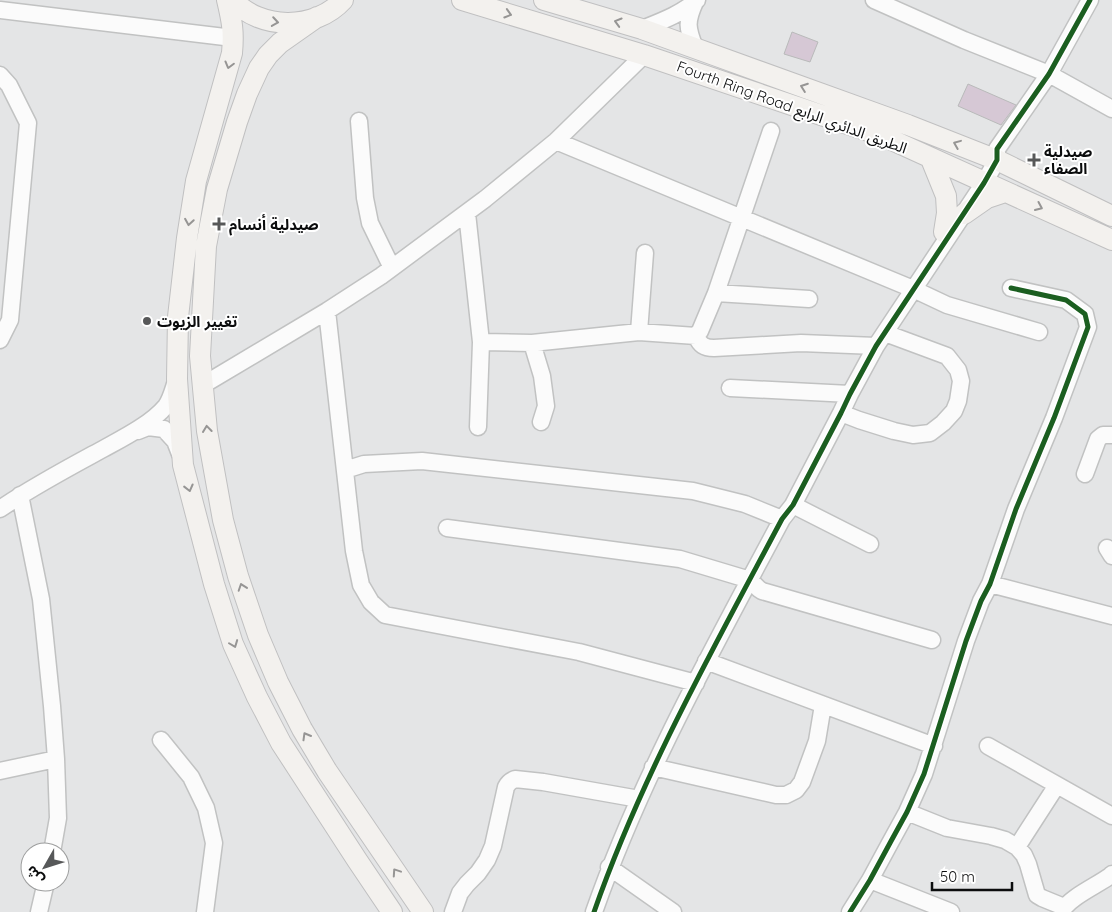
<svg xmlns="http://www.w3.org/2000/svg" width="1112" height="912" font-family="Quicksand,'Noto Sans Arabic',sans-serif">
	<rect width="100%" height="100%" fill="#e4e5e6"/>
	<path fill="#d6c8d5" stroke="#b9baba" d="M792,32L818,42L810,62L784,54Z
		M968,84L1016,105L1001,125L958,106Z"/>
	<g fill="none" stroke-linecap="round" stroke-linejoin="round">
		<g stroke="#c1c2c2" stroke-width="19">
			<path id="minor" d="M874,0L964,40L1049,74L1112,109
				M695,2C686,22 687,28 695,48
				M0,10L233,38
				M642,29C662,21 681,14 697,0
				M0,75L9,85L28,123L10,320L0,340
				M359,121L365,198L370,223L392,268
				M556,141L913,289L947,305L1039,332
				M467,213L481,342L478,427
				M716,293L809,299
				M327,311L354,551L361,585L371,602L385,615L579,652L696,683
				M639,332L645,253
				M696,336C700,345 704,348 714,348L801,343L876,346
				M481,342L532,343L639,332L696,336L700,331L716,293L771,131
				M532,343L542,376L546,406L541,422
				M203,385L327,311L381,276L485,199L556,141L644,55
				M730,388L850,394
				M841,413L859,420L894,431L913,435L930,433L943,423L954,411L958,401L961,381L958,370L947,356L885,333
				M138,431L148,427L164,429L175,441L180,454
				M345,470L364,464L422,461L693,491L745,504L782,519
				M1085,474L1098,439L1103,435H1112
				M20,495L41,599L52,706L56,759L58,818L52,852
				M793,505L870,544
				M0,509C32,487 68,468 103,449C123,438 151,424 166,406C171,399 173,390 176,381
				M447,528L680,559L750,580L759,589L762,591L932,640
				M1107,548L1112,556
				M990,584L1112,616
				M706,661L934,746
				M161,740L191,777L206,808L214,843L205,912
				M988,746L1112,816
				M653,767L776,795H786L796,790L802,782L817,741L823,705
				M0,771L56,759
				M907,812L947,828L991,836L1005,840L1017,847L1024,855L1028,864L1037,895L1042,898L1064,907
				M1017,847L1057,785
				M609,867L673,912
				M870,880L951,912
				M39,912L46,882
				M453,912L460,893L467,884L478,873L487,860L493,846L506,787C508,783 510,781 515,779L543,782L639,799
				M594,912C642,775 714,647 782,519L793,505L841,413L850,394L876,346L984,183L997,160V149L1049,74L1090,0
				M850,912L870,880L890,843L907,812L924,774L966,641L981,601L990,584L1016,509L1054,418L1088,327L1085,314L1066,300L1011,288
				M1061,912C1070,897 1096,886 1110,876L1112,874"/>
		</g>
		<g stroke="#c0c0c1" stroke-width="22">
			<path id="major" d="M227,0C232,21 234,32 232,53L196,181L187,238L178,317L177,379L183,465L214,584L233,644L257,697L281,743L357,860L392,912
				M233,0C260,30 315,31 343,0
				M462,0L644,55L883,136L1112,240
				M544,0L642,29L908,125L997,160L1112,216
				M317,17L280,43L268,55L259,68L247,94L237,122L217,189L206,246L200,356L207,431L223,520L238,576L258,635L278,682L302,729L327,771L423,912
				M931,159L946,196L947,213L944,232
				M964,214L987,198L1005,192"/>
		</g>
		<use href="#minor" stroke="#fbfbfb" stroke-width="16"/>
		<use href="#major" stroke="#f3f1ee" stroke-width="20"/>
		<g stroke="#fff" stroke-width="8">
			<path id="cycleway" d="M594,912C642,775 714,647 782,519L793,505L841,413L850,394L876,346L984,183L997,160V149L1049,74L1090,0
				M850,912L870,880L890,843L907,812L924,774L966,641L981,601L990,584L1016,509L1054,418L1088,327L1085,314L1066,300L1011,288"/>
		</g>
		<use href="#cycleway" stroke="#1b5e20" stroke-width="5"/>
	</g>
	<defs><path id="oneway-chevron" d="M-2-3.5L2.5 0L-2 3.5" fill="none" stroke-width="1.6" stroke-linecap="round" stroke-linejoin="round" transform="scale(1.25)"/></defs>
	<g stroke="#969594">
		<use href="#oneway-chevron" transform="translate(508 14) rotate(17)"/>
		<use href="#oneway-chevron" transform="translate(275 22) rotate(9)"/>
		<use href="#oneway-chevron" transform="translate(618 22) rotate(-164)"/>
		<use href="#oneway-chevron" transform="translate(229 65) rotate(105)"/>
		<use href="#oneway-chevron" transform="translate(804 87) rotate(-160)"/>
		<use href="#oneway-chevron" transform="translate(957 144) rotate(-158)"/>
		<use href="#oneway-chevron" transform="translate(1039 207) rotate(24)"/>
		<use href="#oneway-chevron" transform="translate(189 222) rotate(99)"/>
		<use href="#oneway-chevron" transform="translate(207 429) rotate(-97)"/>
		<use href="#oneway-chevron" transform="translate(189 488) rotate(76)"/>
		<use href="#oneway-chevron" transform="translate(242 587) rotate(-109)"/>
		<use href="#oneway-chevron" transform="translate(234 644) rotate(69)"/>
		<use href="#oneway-chevron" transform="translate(306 736) rotate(-120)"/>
		<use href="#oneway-chevron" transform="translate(396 872) rotate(-124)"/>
	</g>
	<g fill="#575859" stroke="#fff" stroke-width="2">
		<path d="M1031.5 152.5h5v5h5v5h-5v5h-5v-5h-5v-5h5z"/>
		<path d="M216.5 216.5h5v5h5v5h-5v5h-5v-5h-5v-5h5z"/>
		<circle cx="147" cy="321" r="5"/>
	</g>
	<g text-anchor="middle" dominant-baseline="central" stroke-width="4" stroke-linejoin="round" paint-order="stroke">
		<g font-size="15" fill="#0b0c0d" stroke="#fff">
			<text transform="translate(792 107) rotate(20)">Fourth Ring Road الطريق الدائري الرابع</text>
		</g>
		<g font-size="15" font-weight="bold" fill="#0b0c0d" stroke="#fff" text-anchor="start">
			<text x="1044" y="151">صيدلية<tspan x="1044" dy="17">الصفاء</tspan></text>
			<text x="229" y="224">صيدلية أنسام</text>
			<text x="157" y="321">تغيير الزيوت</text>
		</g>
	</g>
	<g transform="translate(45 867) rotate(231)"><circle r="24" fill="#ffffff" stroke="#9d9e9e"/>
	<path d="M0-4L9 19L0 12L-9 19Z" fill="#575859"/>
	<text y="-8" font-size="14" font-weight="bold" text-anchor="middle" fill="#0b0c0d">ش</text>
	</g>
	<path d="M932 882v8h80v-8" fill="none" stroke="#0b0c0d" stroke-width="2.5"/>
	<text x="940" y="882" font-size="15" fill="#0b0c0d" stroke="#ffffff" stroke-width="4" paint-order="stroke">50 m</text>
</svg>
